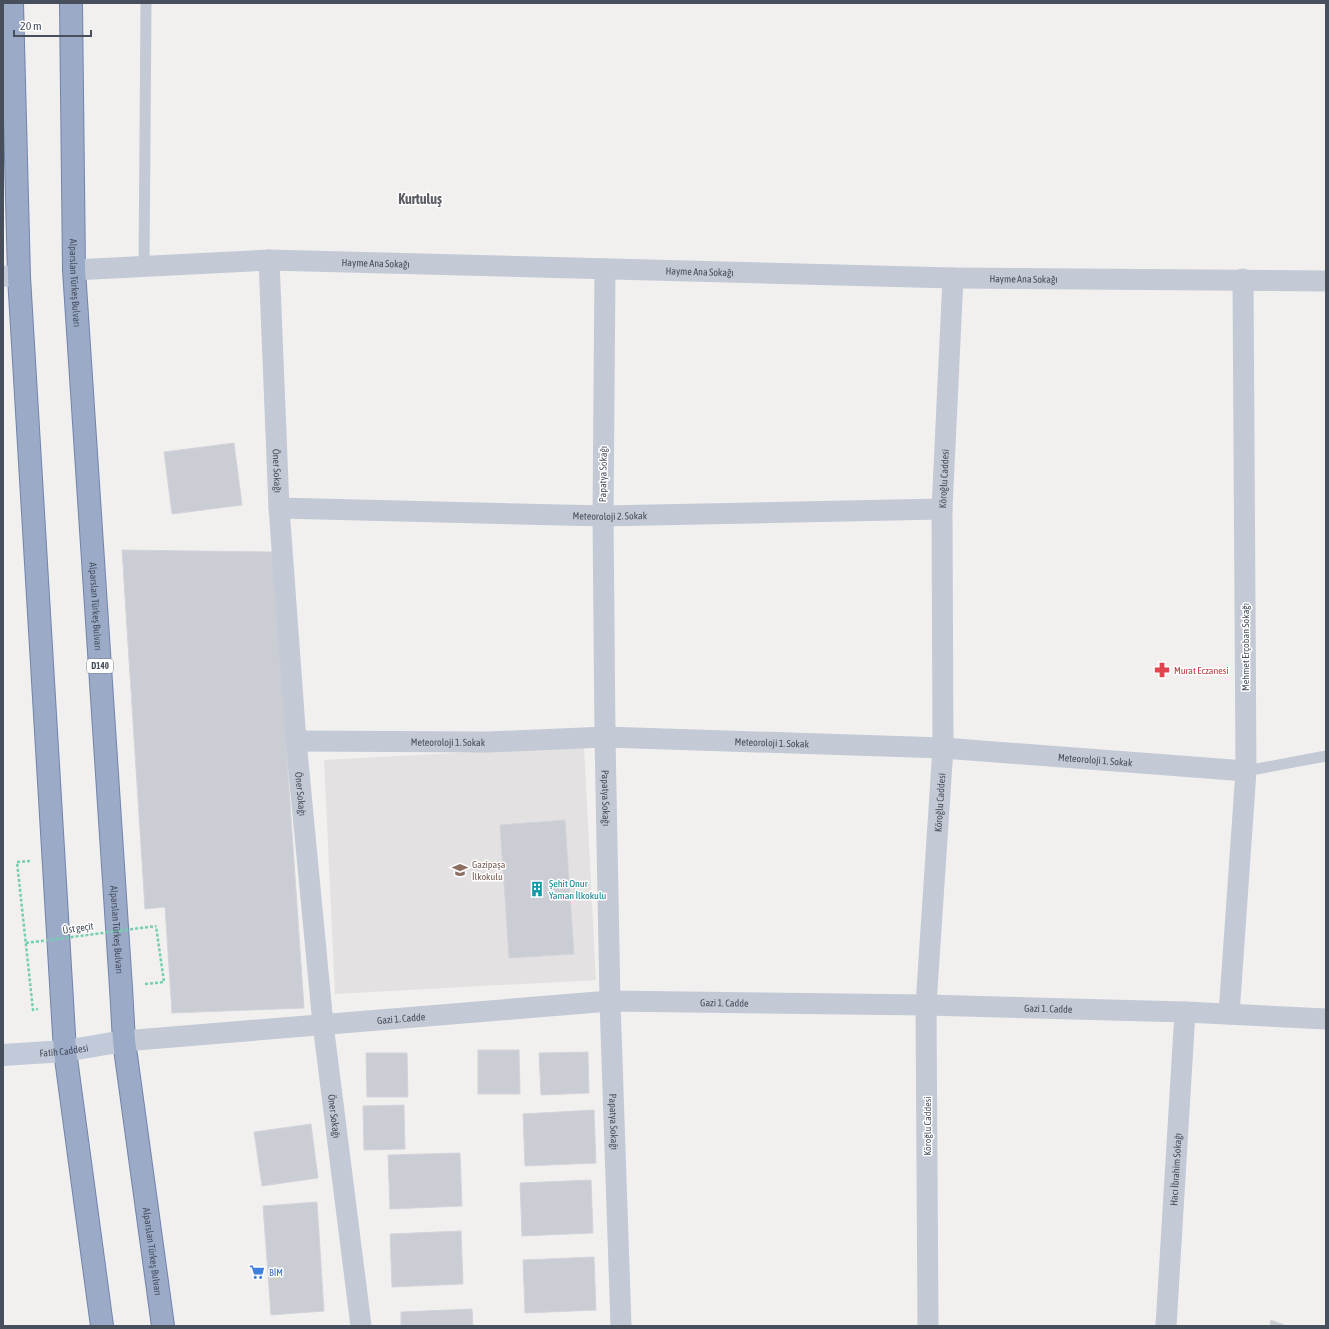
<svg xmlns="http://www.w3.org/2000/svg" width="1329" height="1329" font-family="'Asap Condensed',sans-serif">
	<rect width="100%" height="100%" fill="#f2f0ef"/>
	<path fill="#e3e1e1" d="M584,746L596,980L335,994L324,760Z"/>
	<path fill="#cbcdd5" stroke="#d3d4db" d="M234,443L242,505L172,514L164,452Z
		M122,550L273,552L304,1008L172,1013L165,907L145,909Z
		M565,820L574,954L509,958L500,825Z
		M478,1050H519L520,1094H478Z
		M588,1052L589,1093L541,1095L539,1053Z
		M366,1053H407L408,1097H367Z
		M404,1105L405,1149L364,1150L363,1106Z
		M594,1110L596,1163L525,1166L523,1114Z
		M311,1124L318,1178L262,1186L254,1132Z
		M460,1153L462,1206L390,1209L388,1155Z
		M591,1180L593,1233L522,1236L520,1183Z
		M317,1202L324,1311L271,1315L263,1206Z
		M461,1231L463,1284L392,1287L390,1234Z
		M594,1257L596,1310L525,1313L523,1260Z
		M472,1309L473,1326H401V1312Z
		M1271,1320L1287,1326H1270Z"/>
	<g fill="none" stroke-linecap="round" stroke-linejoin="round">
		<g stroke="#7184ab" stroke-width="24">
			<g id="trunk">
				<path d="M12,3L19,277L65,1051L102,1326"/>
				<path id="s10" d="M71,3L74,270L121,988L124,1041L163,1326"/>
			</g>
		</g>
		<path stroke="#74cfb1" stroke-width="2.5" stroke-dasharray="3 2" stroke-linecap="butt" d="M30,861L17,862L33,1010L38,1009
			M145,984L164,982L156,926"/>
		<path stroke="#c3c9d5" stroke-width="11" d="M144,266L146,3
			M1246,771L1326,756"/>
		<g stroke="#c3c9d5" stroke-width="21">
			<path id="s1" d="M269,260L279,508L296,741L323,1024L361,1326"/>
			<path id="s2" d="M605,269L603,516L605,737L610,1001L621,1326"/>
			<path id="s3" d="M74,270L269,260L953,278L1326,281"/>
			<path d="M3,276L19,277"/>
			<path id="s4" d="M279,508L603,516L942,509"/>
			<path id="s5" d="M296,741L488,742L605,737L943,748L1246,771"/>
			<path d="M1229,1014L1246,771L1243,279"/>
			<path id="s6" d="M124,1041L610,1001L926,1005L1185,1012L1326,1019"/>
			<path id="s7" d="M928,1326L926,1005L943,748L942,509L953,278"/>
			<path id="s8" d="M1166,1326L1185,1012"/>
		</g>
		<path stroke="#c2c9d9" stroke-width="22" id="s9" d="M3,1055L65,1051L124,1041"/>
		<use href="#trunk" stroke="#9aaac7" stroke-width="22"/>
		<path stroke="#74cfb1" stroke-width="2.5" stroke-dasharray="3 2" stroke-linecap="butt" d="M26,943L156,926"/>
	</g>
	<defs>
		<g id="pharmacy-bare" transform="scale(1.2)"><path d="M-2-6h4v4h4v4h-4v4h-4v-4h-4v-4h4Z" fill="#e0444e" stroke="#fff" stroke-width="2.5" paint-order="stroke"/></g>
		<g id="school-bare" transform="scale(1.2)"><path d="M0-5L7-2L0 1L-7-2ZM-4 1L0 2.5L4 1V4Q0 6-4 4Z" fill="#8d6e63" stroke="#fff" stroke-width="2.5" paint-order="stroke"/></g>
		<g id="building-bare" transform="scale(1.2)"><path d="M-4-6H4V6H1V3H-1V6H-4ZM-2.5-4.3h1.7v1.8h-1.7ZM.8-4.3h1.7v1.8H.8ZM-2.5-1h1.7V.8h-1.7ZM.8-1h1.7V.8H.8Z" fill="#0f9aa8" stroke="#fff" stroke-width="2.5" paint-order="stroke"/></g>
		<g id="supermarket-bare" transform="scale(1.2)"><path d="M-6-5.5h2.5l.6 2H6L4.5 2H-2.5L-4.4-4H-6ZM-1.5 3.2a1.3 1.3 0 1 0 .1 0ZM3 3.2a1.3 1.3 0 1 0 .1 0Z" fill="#3f7fe0" stroke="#fff" stroke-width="2.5" paint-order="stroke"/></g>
	</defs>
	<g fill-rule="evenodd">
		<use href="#pharmacy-bare" x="1162" y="670"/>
		<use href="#school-bare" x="460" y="870"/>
		<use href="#building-bare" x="537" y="889"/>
		<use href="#supermarket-bare" x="257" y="1272"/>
	</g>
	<g text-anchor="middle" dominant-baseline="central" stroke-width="3" stroke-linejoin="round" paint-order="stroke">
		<rect fill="#fff" stroke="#7e848e" stroke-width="1" x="87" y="659" width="26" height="14" rx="3"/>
		<g font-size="9" font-weight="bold" fill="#474f5d">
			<text x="100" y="666">D140</text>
		</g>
		<g font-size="10" fill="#474f5d" stroke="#fff">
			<text stroke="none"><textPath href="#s3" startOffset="302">Hayme Ana Sokağı</textPath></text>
			<text stroke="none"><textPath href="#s3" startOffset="626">Hayme Ana Sokağı</textPath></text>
			<text stroke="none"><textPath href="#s3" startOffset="950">Hayme Ana Sokağı</textPath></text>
			<text stroke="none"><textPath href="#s10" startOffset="280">Alparslan Türkeş Bulvarı</textPath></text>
			<text stroke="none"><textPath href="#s1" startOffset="211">Öner Sokağı</textPath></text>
			<text transform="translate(603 474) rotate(-89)">Papatya Sokağı</text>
			<text stroke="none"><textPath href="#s7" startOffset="848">Köroğlu Caddesi</textPath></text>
			<text stroke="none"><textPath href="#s4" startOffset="331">Meteoroloji 2. Sokak</textPath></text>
			<text stroke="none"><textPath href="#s10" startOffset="604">Alparslan Türkeş Bulvarı</textPath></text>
			<text transform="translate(1245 647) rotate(-90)">Mehmet Erçoban Sokağı</text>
			<text stroke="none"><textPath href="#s5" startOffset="152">Meteoroloji 1. Sokak</textPath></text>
			<text stroke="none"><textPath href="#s5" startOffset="476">Meteoroloji 1. Sokak</textPath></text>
			<text stroke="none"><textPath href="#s5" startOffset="800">Meteoroloji 1. Sokak</textPath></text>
			<text stroke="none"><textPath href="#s1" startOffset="535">Öner Sokağı</textPath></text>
			<text stroke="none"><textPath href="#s2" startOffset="529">Papatya Sokağı</textPath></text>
			<text stroke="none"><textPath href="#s7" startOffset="524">Köroğlu Caddesi</textPath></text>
			<text transform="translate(78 928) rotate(-8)">Üst geçit</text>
			<text stroke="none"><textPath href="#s10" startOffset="928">Alparslan Türkeş Bulvarı</textPath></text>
			<text stroke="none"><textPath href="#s6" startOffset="602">Gazi 1. Cadde</textPath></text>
			<text stroke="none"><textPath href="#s6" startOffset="926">Gazi 1. Cadde</textPath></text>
			<text stroke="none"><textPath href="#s6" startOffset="278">Gazi 1. Cadde</textPath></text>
			<text stroke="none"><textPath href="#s9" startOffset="61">Fatih Caddesi</textPath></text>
			<text stroke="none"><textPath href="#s1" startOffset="859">Öner Sokağı</textPath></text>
			<text stroke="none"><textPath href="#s2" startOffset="853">Papatya Sokağı</textPath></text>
			<text transform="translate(927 1126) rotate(-90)">Köroğlu Caddesi</text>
			<text stroke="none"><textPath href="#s8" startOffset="157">Hacı İbrahim Sokağı</textPath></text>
			<text stroke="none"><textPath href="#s10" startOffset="1252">Alparslan Türkeş Bulvarı</textPath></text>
		</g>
		<g font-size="10" fill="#be3a42" stroke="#fff" text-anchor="start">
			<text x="1174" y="670">Murat Eczanesi</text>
		</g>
		<g font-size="10" fill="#785e54" stroke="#fff" text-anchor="start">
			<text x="472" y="864">Gazipaşa<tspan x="472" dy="12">İlkokulu</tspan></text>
		</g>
		<g font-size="10" fill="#0d838f" stroke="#fff" text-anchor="start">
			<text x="549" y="883">Şehit Onur<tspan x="549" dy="12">Yaman İlkokulu</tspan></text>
		</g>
		<g font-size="10" fill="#366cbe" stroke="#fff" text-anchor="start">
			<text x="269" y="1272">BİM</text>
		</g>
		<g font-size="14" font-weight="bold" fill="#5c5e64" stroke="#fff">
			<text x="420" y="199">Kurtuluş</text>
		</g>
	</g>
	<rect width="1329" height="1329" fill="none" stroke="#474f5d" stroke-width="8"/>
	<path d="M14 30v6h77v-6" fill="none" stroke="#474f5d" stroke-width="2"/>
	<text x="20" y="30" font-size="12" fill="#474f5d" stroke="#ffffff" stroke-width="3" paint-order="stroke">20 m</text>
</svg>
